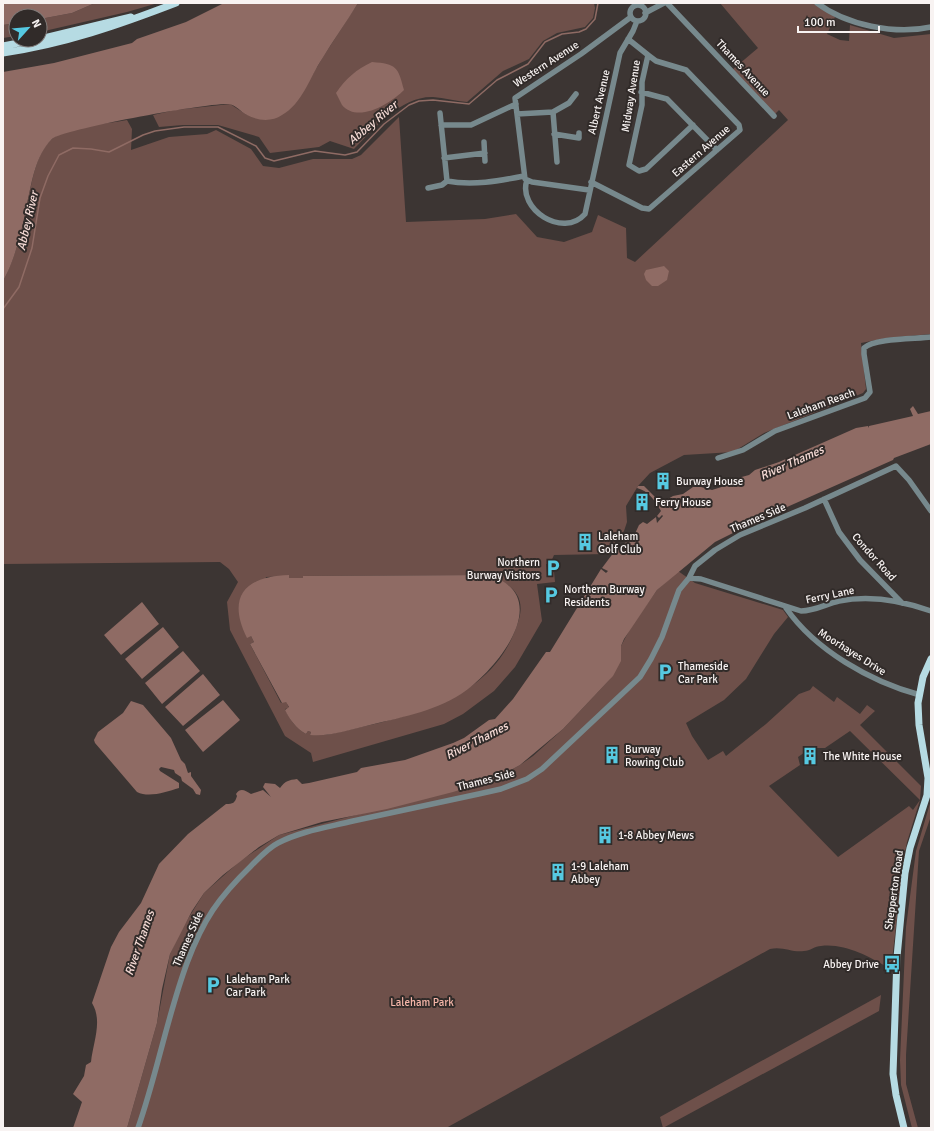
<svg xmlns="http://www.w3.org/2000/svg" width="934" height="1131" font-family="Signika,sans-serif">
	<rect width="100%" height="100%" fill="#3c3533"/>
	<path fill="#6e504a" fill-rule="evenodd" d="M95,3H158L127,12L40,32V19L72,13Z
		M358,3H594L595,8L593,18L585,27L557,33L543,41L529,59L503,71L467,102C456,101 444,98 433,97C401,96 375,128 354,149L330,141L319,147L270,153L259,137L218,125H183L159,127L153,115L175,110L230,104L247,115L303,91L323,57Z
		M720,3H814L835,17L827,34L840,40L849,41L850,25L894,38L931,34V334L887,338L861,343L866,389L863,393L764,433L733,452L684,455L650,473L638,486L626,506L627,522L624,531L606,554L554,555L550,564H546L547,573L554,572L555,582L537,584L542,621L515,667L494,691L463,714L444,724L313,762L311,753L285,736L230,630L227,602L238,582L229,569L220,562L3,564V281C14,261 20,237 25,215C31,191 34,147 58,135C78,125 105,124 127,120L132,129L131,150L169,137L207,134L216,130L251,149L263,166L279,168L313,159H352L361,155L399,117L406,222L485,219L516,214L537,237L564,242L592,232L598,215L626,228L627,258L635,262L788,120L779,110L774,115L732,70L758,48ZM489,575C509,583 526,594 519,619C494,706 401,717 327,735H310L311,732L308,731L306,734C296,728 290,720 285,709L289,708L286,701L281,703L250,644L254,642L251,636L266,577L288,576V578H303V576Z
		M16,23V36L3,38V25Z
		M678,571L695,583L783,610L788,617L774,634L746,679L724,700L686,723L692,736L708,760L723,751L726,756L766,724L799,694L810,690L813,686L834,702L837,697L860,714L867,705L875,711L860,725L921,786L920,800L907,842L904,858L892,960L887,967C868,956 844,943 821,946C815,946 810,951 804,951C793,953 783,946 770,949L446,1128H127L157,1023L170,954L181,930L204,893L240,861L279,835L494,779L520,765L533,756L563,729L610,679L621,646L631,627L657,590ZM850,731L920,800L913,810L909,806L838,857L769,786L800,765L798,757L811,748H825Z
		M931,800V816L919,851L906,1055V1084L918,1128H912L901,1085L900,1060L906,927L916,851Z
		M881,995L879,1011L663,1128L660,1117Z"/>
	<path fill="#8f6b64" d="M3,3H95L72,13L40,19V16H16V23L3,25Z
		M224,3H358C347,22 333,40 322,59C310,77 302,104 282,115C272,122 258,121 247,115C241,112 236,105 229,104C211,102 62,129 52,139C35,156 32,182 27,204C22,229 16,258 3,281V72L54,63L132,43L137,39L186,22Z
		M372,62C397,64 398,67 404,90C391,103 358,124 342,105C340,101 338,97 336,93C346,78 356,70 372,62Z
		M664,266L669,271L667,280L658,286H652L646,280L644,274L646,270Z
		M913,406L918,414L931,411V444L894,458L893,460L769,515L715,542L657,590L624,639L621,646V661L613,676L563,729L520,765L494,779L453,792L387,809L322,822L279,835L259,847L223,875L204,893L192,911L170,954L162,989L157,1023L127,1128H73L82,1102L73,1094L84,1076L86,1065L91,1062C93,1042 103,1021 92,1003L111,947L119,932L141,903L159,864L188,834L226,804C233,804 235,803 237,796L236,794C241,787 245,791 251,794L263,790L271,797L263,787L265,783L275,784L280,788C285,781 289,780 297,779L302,784L309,783L357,772L361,768L405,760L453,743L464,738L489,720L495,719L513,699L546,652H550L601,569L606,573L608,571L602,568L617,548L633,538L639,525L643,522L647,524L656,517L657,523L663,516L662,515L659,518L657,516L661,511C655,501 649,491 637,488L638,486H644L661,503L673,496L683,494L693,487H701L712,490L731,484L738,478L749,475L755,470L779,462L856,428L868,426L869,428V426L913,416L910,409Z
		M289,575V578H303V576L489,575C557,597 496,671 461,694C433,712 398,718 366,726C348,730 329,737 310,735L311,732L308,731L306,734C296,728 290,720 285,710L289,707L286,702L282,703L250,644L254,642L251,636L247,638C226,596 246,576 289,575Z
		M142,602L159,624L121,655L104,635Z
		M163,627L179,647L142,679L125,659Z
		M183,651L200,671L162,704L145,683Z
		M203,674L220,695L183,726L165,707Z
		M223,700L240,720L203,752L185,730Z
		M131,701L143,705L171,738L181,760L185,764L188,773L191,772V776L201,790L200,795L196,794L193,789L182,781L181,777L175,773L174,770L161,767L159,769L160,771L179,783V788C166,792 149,798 137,792L95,743L94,740L98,732L123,713Z"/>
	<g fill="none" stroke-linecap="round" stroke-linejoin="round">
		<path stroke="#8f6b64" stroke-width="1.5" d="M3,309L19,287L32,248L40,198L48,176L59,155L73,148L91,149L109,152L143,135L155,131L184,127H218L256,146L265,158L274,161L315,151L345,155L357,152L384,124L409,105L419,101L433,100L469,104L497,80L528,64L545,42L562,34L579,32L586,29L595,19L598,3"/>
		<path stroke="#77898d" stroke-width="5.5" d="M667,3L774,116
			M817,3C846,25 895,35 931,27
			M630 13a8 8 0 1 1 16 0a8 8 0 1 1-16 0Z
			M645,13L664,3
			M628,39L648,55L642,82V105L629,165L639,171L646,169L693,125
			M641,92L667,99L717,150
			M553,112L569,103L576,94
			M517,114L553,112L557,162
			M441,125H471L516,104
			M554,134L579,138V133
			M484,142L485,161
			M444,158L485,153
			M527,180C517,209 563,239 585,214L620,53L633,31L637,21
			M447,181C472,186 499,181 524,176
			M591,182L642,208L649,209L740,130L739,125L686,70L656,61L648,55
			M428,188L442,185L447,181L440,113
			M589,190L532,182L525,179L515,98L581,54L631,17
			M718,458L743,450L775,431L865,398L870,392L864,354V348C874,338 916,339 931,337
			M824,499L839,532L860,560L902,603
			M689,578L701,579L801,611C815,611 826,604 839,601C869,595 903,601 931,611
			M786,608C815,650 871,682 920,695
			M138,1128C157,1074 167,1017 187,963C203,920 218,898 251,866C259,858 268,848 278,843C301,831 329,827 353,821C403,810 452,800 501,789L527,779L542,769L640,677L651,659L662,637L679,590L689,578L695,566L715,550L740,535L805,508L896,466L909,480L931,511"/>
		<path stroke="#b6dbe3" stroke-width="7" d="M40,39L131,17
			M3,46L34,40
			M3,53C64,44 119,25 176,3
			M904,1128L896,1095L893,1074L897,957L905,873L910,848L927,795L928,778L919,725L918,703L923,677L931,659"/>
	</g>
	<defs>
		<g id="building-bare" transform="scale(1.38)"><path d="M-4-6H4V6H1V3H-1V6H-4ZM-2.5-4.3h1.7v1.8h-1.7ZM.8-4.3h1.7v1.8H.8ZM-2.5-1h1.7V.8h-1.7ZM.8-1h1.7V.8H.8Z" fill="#56c9e1" stroke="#312b29" stroke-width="2.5" paint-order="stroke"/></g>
		<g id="parking-bare" transform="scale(1.38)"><path d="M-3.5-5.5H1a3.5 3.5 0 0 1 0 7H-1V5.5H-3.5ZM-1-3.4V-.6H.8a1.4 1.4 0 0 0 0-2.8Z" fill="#56c9e1" stroke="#312b29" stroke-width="2.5" paint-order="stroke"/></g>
		<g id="bus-bare" transform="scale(1.38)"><path d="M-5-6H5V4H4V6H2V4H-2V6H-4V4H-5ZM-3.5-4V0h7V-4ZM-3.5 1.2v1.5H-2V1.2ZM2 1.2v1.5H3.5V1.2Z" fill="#56c9e1" stroke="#312b29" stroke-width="2.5" paint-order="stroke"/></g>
	</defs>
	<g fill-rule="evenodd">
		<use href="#building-bare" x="663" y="481"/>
		<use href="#building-bare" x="642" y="502"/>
		<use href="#building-bare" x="585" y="542"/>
		<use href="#parking-bare" x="553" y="568"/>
		<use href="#parking-bare" x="551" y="595"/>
		<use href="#parking-bare" x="665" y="672"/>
		<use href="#building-bare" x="612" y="755"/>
		<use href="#building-bare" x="810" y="756"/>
		<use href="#building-bare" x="605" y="835"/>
		<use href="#building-bare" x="558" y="872"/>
		<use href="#bus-bare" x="892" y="964"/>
		<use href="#parking-bare" x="213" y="985"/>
	</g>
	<g text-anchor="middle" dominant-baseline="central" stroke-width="4" stroke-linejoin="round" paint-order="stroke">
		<g font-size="11" fill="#f8f3f2" stroke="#312b29">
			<text transform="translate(546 64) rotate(-33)">Western Avenue</text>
			<text transform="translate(743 68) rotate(47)">Thames Avenue</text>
			<text transform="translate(631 96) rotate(-81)">Midway Avenue</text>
			<text transform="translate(599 102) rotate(-77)">Albert Avenue</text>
			<text transform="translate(701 151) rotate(-41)">Eastern Avenue</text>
			<text transform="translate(821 404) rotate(-20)">Laleham Reach</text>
			<text transform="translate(758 518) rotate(-23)">Thames Side</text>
			<text transform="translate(874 557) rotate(48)">Condor Road</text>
			<text transform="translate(830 595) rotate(-12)">Ferry Lane</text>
			<text transform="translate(852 652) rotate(32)">Moorhayes Drive</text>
			<text transform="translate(486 780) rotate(-14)">Thames Side</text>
			<text transform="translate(894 890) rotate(-82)">Shepperton Road</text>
			<text transform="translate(188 939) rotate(-66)">Thames Side</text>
		</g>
		<g font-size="11" fill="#f8f3f2" stroke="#312b29" text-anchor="start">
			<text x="676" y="481">Burway House</text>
			<text x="655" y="502">Ferry House</text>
			<text x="598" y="536">Laleham<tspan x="598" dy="13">Golf Club</tspan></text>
			<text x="540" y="562" text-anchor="end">Northern<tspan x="540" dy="13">Burway Visitors</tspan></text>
			<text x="564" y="589">Northern Burway<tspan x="564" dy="13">Residents</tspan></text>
			<text x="678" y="666">Thameside<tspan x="678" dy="13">Car Park</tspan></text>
			<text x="625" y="749">Burway<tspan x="625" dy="13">Rowing Club</tspan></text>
			<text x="823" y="756">The White House</text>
			<text x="618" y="835">1-8 Abbey Mews</text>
			<text x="571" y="866">1-9 Laleham<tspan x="571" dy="13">Abbey</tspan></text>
			<text x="879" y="964" text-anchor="end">Abbey Drive</text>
			<text x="226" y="979">Laleham Park<tspan x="226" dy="13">Car Park</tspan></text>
		</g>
		<g font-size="11" fill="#f6b6a9" stroke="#312b29">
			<text x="422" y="1002">Laleham Park</text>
		</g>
		<g font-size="12" font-style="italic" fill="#f6dbd6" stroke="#312b29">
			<text transform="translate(373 123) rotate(-40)">Abbey River</text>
			<text transform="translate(28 221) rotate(-77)">Abbey River</text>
			<text transform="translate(792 463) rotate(-24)">River Thames</text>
			<text transform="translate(477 741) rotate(-27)">River Thames</text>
			<text transform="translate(140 943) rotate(-71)">River Thames</text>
		</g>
	</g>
	<rect width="934" height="1131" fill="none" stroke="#f8f3f2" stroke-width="8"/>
	<g transform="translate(28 28) rotate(63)"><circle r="19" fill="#312b29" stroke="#817b79"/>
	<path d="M0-3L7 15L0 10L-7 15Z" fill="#56c9e1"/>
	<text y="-6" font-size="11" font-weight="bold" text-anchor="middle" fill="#f8f3f2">N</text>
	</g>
	<path d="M798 26v6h81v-6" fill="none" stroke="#f8f3f2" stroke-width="2"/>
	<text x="804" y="26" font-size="12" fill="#f8f3f2" stroke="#312b29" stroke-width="3" paint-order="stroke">100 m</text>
</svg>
